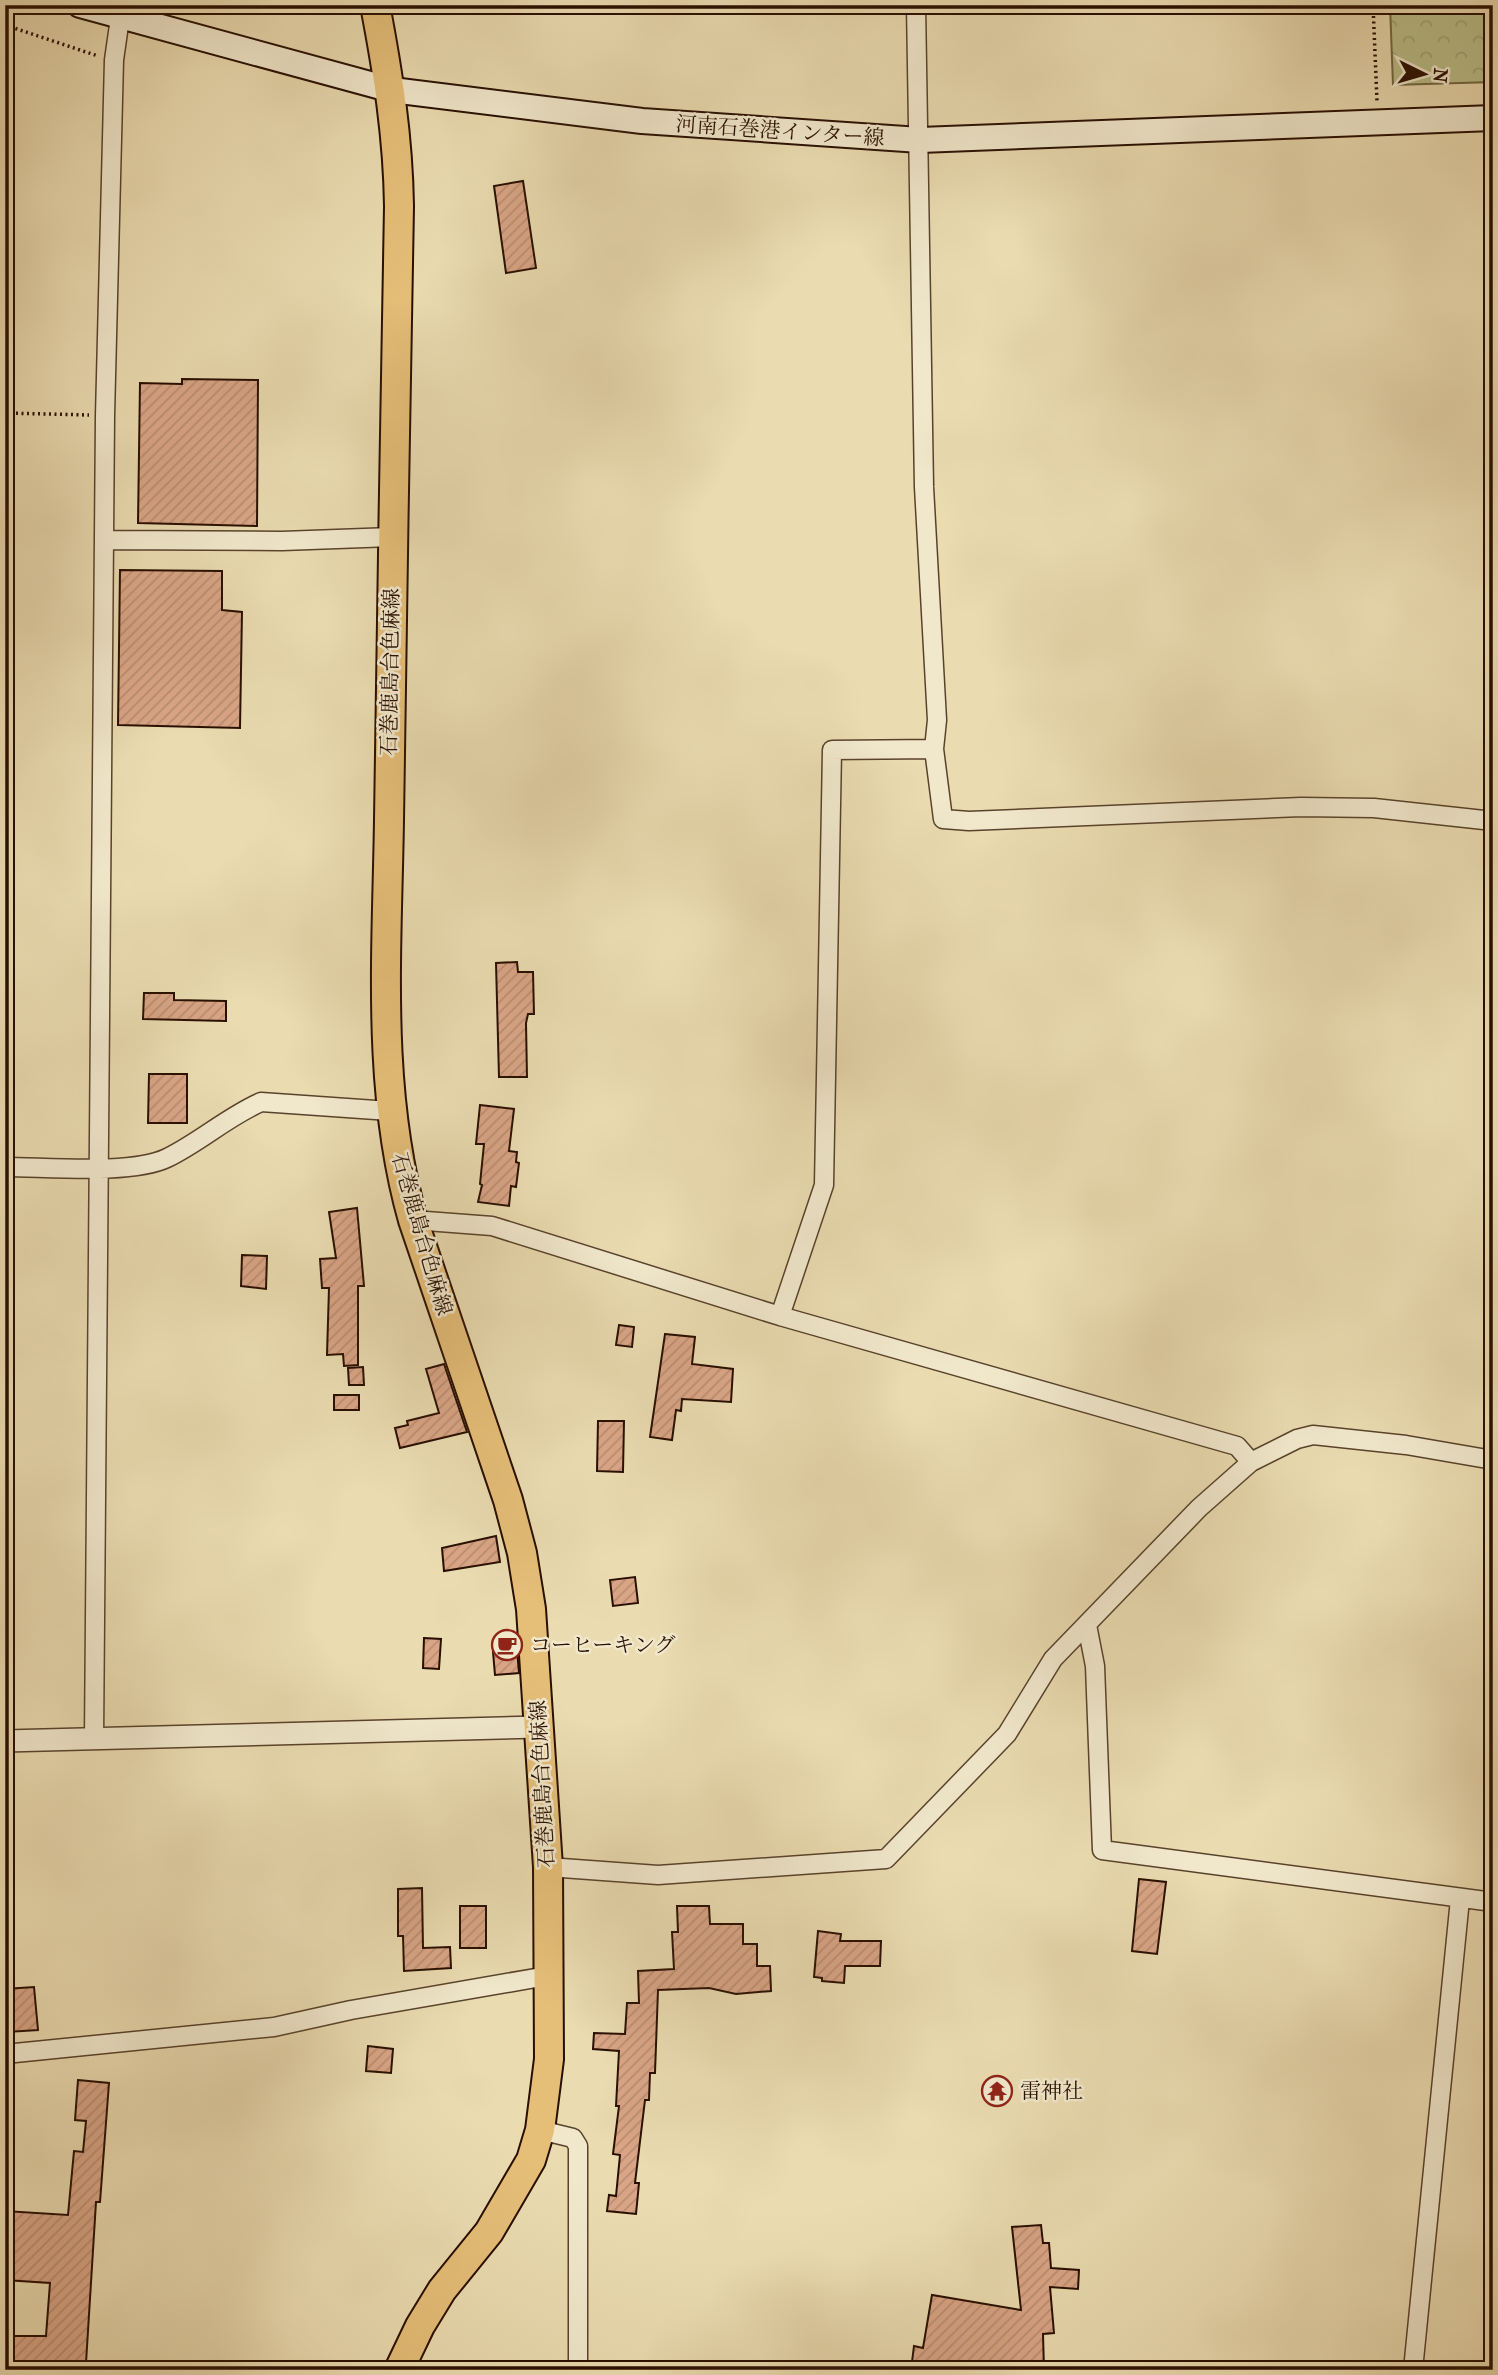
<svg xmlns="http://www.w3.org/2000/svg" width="1498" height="2375" font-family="'IM FELL French Canon','Noto Serif JP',serif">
	<defs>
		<pattern id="forest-crowns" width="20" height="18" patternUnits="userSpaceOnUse" patternTransform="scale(1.75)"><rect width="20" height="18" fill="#babf89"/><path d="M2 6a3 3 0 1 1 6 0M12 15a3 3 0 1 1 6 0" fill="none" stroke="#a0a374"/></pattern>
		<pattern id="building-hatch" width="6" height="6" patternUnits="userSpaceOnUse" patternTransform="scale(1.75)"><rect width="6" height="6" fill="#d9a586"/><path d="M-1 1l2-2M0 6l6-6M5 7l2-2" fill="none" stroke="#ba8d72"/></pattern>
	</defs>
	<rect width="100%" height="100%" fill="#eadbb0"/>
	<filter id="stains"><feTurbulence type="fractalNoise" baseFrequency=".00286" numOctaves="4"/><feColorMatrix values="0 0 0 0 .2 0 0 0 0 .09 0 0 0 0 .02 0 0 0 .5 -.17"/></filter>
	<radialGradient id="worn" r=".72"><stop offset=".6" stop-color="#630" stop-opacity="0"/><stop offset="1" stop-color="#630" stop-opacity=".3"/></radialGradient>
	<path fill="url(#forest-crowns)" stroke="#726744" stroke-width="2" d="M1390,5H1493V82L1393,85Z"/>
	<path fill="url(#building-hatch)" stroke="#290f00" stroke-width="2" d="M523,181L536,268L506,273L494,186Z
		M182,379L258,380L257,526L138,523L140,383L182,384Z
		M120,570L222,571V610L242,612L240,728L118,725Z
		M517,962L518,972H533L534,1014H528L526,1023L527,1077H499L496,963Z
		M144,993H174V1000L226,1001V1021L143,1019Z
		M149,1074H187V1123H148Z
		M480,1105L514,1109L509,1151L517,1152L516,1162L519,1163L516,1187L511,1186L509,1206L478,1202L482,1185L480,1184L484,1144H476Z
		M357,1208L364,1286H358V1365L344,1366L343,1354L327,1355L329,1288H322L320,1259L336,1258L329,1212Z
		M242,1255L267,1256L266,1289L241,1286Z
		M619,1325L634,1327L632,1347L616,1345Z
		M665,1334L695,1337L692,1364L733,1369L731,1402L682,1399L681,1411L676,1410L672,1440L650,1437Z
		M444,1364L467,1432L400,1448L395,1428L408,1425L407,1421L439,1413L426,1369Z
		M363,1367L364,1385H349L348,1368Z
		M334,1395H359V1410H334Z
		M598,1421H624L623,1472L597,1471Z
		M496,1536L500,1562L444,1571L442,1548Z
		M635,1577L638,1603L613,1606L610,1580Z
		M424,1638L441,1639L439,1669L423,1668Z
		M517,1650L519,1673L495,1675L493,1652Z
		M1139,1879L1166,1882L1157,1954L1132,1951Z
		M422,1888L423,1948L450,1947L451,1968L404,1971L403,1936H398V1889Z
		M460,1906H486V1948H460Z
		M677,1906H709L710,1924H743V1944H757V1966H770L771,1991L736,1994L709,1988L658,1990L655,2073H650L649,2100H645L635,2183H639L636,2214L607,2211L609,2195L616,2196L620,2155L613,2154L619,2106H616L619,2051L593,2049L594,2033L625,2034L627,2003H639L638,1971L674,1969L672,1932H678Z
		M818,1931L841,1934L840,1941H881L880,1966H845L844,1983L822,1981V1978L814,1977Z
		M34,1987L38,2030L7,2032L5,1989Z
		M368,2046L393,2049L391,2073L366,2071Z
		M78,2080L109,2083L100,2202H96L86,2363L40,2361V2368H11V2336H46L50,2283L5,2280V2211L68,2215L74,2151L83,2152L86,2121L75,2120Z
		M1041,2225L1043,2243H1049L1051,2268L1079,2270L1078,2289L1050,2287L1054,2333L1043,2334L1044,2370H911L914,2346L923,2348L932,2295L1021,2310L1012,2227Z"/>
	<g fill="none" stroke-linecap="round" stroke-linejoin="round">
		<g stroke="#59422c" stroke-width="21">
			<path id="minor" d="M916,5L924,487L937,720L934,749L943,819L969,821L1301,807L1374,808L1493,821
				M105,540L282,541L392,537
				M5,1167C47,1167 132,1175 167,1158C200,1142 227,1117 261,1102L390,1111
				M413,1220L492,1226L780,1316L1237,1446L1251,1462
				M780,1316L824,1185L832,750L934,749
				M1087,1625L1095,1666L1102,1850L1493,1902
				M94,1739L105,416L114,60L120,18
				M548,1867L658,1875L886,1859L1007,1734L1053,1659L1199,1508L1251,1462L1297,1439L1313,1435L1406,1445L1493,1460
				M5,2054L274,2027L351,2010L547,1976
				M540,2130L573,2138L578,2146V2370
				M1413,2370L1460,1899"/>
		</g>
		<g stroke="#59422c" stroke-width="24">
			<path id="tertiary" d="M5,1741L538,1727"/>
		</g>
		<g stroke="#290f00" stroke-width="28">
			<path id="secondary" d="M80,5L392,90L642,121L920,140L1493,118"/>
		</g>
		<g stroke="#290f00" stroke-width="32">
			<path id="primary" d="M375,5C388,73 398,137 399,206C396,411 391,615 389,820C387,953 376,1090 413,1220L508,1500L522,1553L531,1609L548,1867L549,2059L540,2130L531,2160L489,2232L442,2290L420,2326L399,2370"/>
		</g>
		<path stroke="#290f00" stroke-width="3.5" stroke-dasharray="2 3.5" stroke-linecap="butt" d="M1373,5L1377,101
			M5,25L98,56
			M5,413L89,415"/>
		<use href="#minor" stroke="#f1e8cc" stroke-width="18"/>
		<use href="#tertiary" stroke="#f1e8cc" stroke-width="21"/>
		<use href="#secondary" stroke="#f1e8cc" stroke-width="24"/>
		<use href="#primary" stroke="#e5be78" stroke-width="28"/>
	</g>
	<defs>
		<g id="cafe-ring" transform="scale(1.575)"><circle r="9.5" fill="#f1e8cc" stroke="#8f2418" stroke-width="1.5"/><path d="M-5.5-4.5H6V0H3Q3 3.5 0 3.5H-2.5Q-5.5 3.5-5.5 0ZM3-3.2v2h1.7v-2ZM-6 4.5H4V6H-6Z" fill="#8f2418"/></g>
		<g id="temple-ring" transform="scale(1.575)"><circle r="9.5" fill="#f1e8cc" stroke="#8f2418" stroke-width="1.5"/><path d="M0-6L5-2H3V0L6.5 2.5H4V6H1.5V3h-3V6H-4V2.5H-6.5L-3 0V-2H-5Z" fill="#8f2418"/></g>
	</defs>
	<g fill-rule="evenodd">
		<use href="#cafe-ring" x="507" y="1645"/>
		<use href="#temple-ring" x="997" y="2091"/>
	</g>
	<g text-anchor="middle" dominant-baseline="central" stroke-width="5" stroke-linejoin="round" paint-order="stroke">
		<g font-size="21" fill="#290f00" stroke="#f1e8cc">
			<text transform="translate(780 131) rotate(4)">河南石巻港インター線</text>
			<text transform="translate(390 672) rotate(-89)">石巻鹿島台色麻線</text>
			<text transform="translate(422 1234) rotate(74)">石巻鹿島台色麻線</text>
			<text transform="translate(542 1784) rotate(-93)">石巻鹿島台色麻線</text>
		</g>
		<g font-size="21" fill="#290f00" stroke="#f1e8cc" text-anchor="start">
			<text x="530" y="1645">コーヒーキング</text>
			<text x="1020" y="2091">雷神社</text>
		</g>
	</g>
	<rect width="1498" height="2375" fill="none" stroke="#eadbb0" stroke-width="28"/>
	<rect x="7" y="7" width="1484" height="2361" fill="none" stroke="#290f00" stroke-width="3.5"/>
	<rect x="14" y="14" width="1470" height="2347" fill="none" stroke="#290f00" stroke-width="2"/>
	<g transform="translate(1424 74) rotate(95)" stroke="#f1e8cc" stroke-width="5" paint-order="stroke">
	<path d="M0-5L12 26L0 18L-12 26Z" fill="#290f00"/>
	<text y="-10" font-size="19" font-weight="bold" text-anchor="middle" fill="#290f00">N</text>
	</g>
	<rect width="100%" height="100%" filter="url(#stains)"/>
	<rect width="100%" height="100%" fill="url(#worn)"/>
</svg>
